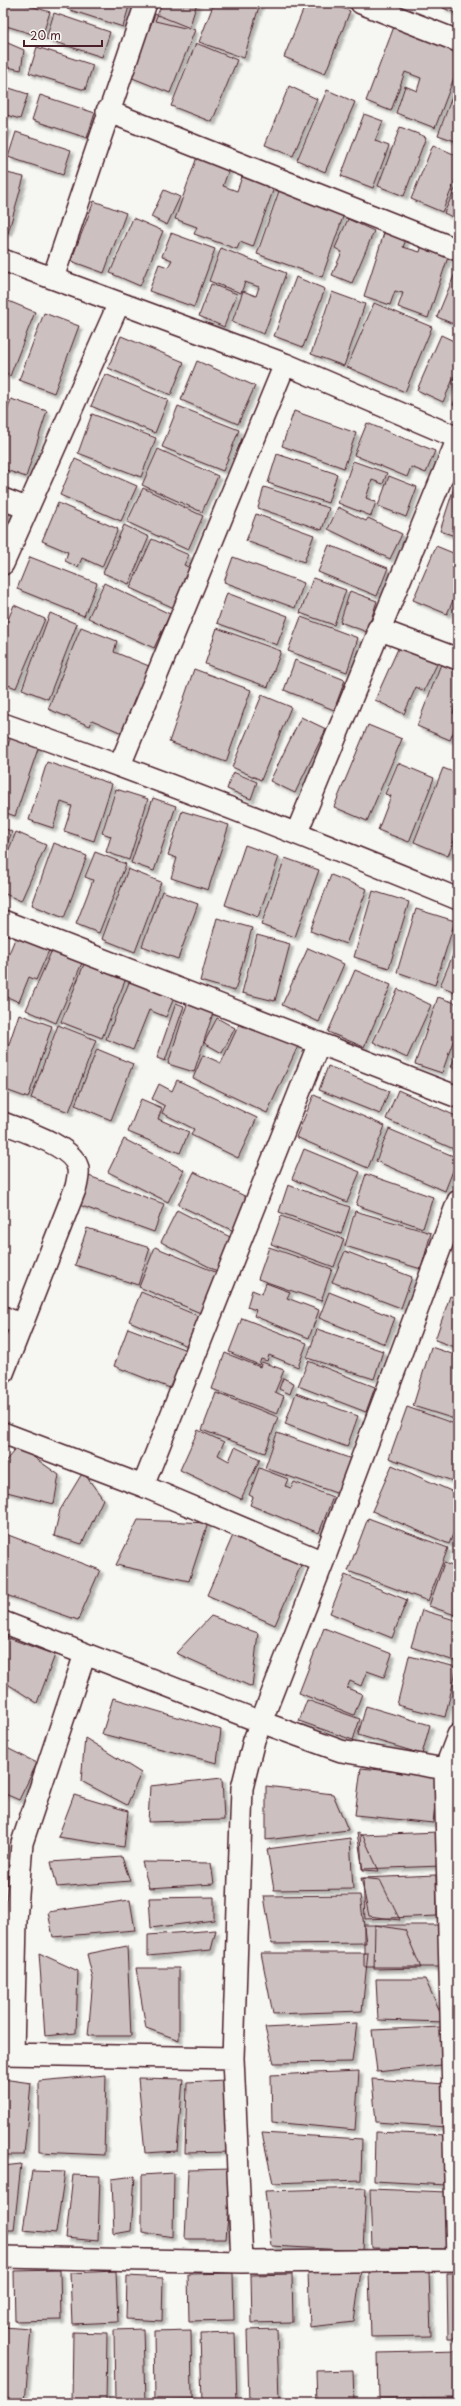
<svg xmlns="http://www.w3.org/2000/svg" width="461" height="2406" font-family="'Playpen Sans',sans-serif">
	<defs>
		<filter id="shadow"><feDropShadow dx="3.5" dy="3.5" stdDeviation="1" flood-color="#0004"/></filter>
	</defs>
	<rect width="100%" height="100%" fill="#f6f6f2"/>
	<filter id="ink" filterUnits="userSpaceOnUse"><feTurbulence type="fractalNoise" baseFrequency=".025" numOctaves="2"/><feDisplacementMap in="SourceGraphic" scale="8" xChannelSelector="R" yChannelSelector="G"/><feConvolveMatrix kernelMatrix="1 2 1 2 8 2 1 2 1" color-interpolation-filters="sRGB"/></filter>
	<g filter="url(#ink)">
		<path fill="#ccc1c0" stroke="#4a1f2b" filter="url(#shadow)" d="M3,3H21L50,12L42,37L3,25Z
			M69,3H130L123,27L67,9Z
			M162,3H197L189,29L155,21Z
			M214,3H260L244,58L199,42Z
			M306,3H329L350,11L325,74L284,57Z
			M445,3H458V14L443,8Z
			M54,13L110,32L102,57L46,39Z
			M155,14L195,30L170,93L130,77Z
			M395,24L458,48V67L435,128L396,113L405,86L417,91L421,78L405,72L391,111L366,101Z
			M3,41L24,50L21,70L3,66Z
			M196,43L237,60L212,122L171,106Z
			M37,47L93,65L85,90L29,73Z
			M458,80V142L438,135Z
			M3,86L28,94L20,119L3,114Z
			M289,86L317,99L293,156L265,145Z
			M327,90L355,102L325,172L297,160Z
			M40,95L95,113L87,138L32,120Z
			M364,114L383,121L375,141L389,146L373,188L341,176Z
			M3,126L8,128L3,144Z
			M400,127L426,137L404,196L378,186Z
			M16,132L71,150L63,175L8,157Z
			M433,145L458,156V174L442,212L411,199Z
			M197,157L229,169L223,186L237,191L243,174L275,185L253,247L240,242L237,249L194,234L197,227L175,219Z
			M7,173L24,177L8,233L3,231V182Z
			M458,183V220L444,213Z
			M280,188L345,211L322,277L257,254Z
			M164,190L180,197L167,225L151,217Z
			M94,201L126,213L104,273L71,261Z
			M133,218L163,231L140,286L110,273Z
			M348,219L374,231L352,283L332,275L342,252L335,248Z
			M171,233L215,249L194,307L149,291L159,264L168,267L172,260L162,256Z
			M384,233L406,240L403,247L420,252L422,245L449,254L428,318L398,307L403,293L395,291L390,305L364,296Z
			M221,248L286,273L264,334L232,322L243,291L256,296L259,287L245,282L241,293L209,281Z
			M458,266V326L437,317Z
			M296,277L325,289L303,347L274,336Z
			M211,284L237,294L224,327L199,316Z
			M332,292L365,304L344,366L311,354Z
			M6,300L35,312L10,376L3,373V307Z
			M374,303L432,327L405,392L347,367Z
			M44,313L79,326L54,393L19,380Z
			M441,335L458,343V368L443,402L417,390Z
			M121,336L184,362L171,395L108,368Z
			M197,361L255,386L238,424L181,400Z
			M105,374L168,400L155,433L91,406Z
			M458,392V408L453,405Z
			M11,399L47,411L26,477L3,469V425Z
			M178,406L239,430L223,471L162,447Z
			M294,411L356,433L344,468L282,446Z
			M92,414L156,438L141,477L78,453Z
			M367,423L435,451L426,473L411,467L407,477L354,455Z
			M158,449L218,476L202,512L142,485Z
			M277,454L337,474L328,503L268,483Z
			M75,459L137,486L121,521L60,495Z
			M353,461L387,473L383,484L372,480L366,498L376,502L371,516L338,503Z
			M458,475V537L440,531Z
			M389,476L417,487L406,517L378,506Z
			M264,487L329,508L322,530L258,508Z
			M143,488L203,516L188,550L127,522Z
			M58,503L118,529L102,567L82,558L78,567L65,561L68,552L42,541Z
			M3,504L11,508L3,527Z
			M338,507L366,521L368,518L402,534L390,559L328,529Z
			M256,514L314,535L304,562L246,541Z
			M124,525L149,537L129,584L103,573Z
			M152,539L189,555L184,565L192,569L174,608L130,588Z
			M329,545L388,568L377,596L318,572Z
			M436,546L458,555V589L447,614L413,600Z
			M30,557L97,583L84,616L17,589Z
			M233,557L304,583L295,608L224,582Z
			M313,578L346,590L334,625L300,613Z
			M104,583L170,614L154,648L88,618Z
			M350,591L377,601L367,632L340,622Z
			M227,593L288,616L277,645L217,623Z
			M14,605L45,619L16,688L3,683V632Z
			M458,606V619L454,617Z
			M50,613L77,624L48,699L22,689Z
			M301,617L358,638L347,672L288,651Z
			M81,627L117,641L114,652L149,666L122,733L92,720L90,726L48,709Z
			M217,628L281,651L268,687L205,664Z
			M401,642L439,660L424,691L416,687L404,714L375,700Z
			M295,660L345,680L334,710L284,690Z
			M441,664L458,671V707L455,706L453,713L458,715V721L450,740L417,726Z
			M194,669L251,690L226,762L169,742Z
			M262,695L291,707L261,780L232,767Z
			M301,717L326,729L295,793L270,781Z
			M368,725L402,739L367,821L334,807Z
			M11,736L39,746L15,816L3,812V759Z
			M47,762L112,784L94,841L64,831L72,806L61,802L53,828L29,820Z
			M398,763L434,778L409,842L378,830L391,796L385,794Z
			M443,768L458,774V831L448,856L414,842Z
			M233,772L257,782L251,799L227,789Z
			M116,789L148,799L129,860L106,852L111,836L102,833Z
			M153,798L176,806L154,871L131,863Z
			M182,811L229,825L208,890L171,878L177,858L168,855Z
			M3,827L12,832L3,853Z
			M16,832L46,845L21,901L3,893V864Z
			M54,843L87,856L64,918L32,905Z
			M245,845L279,857L258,917L225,905Z
			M95,852L126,864L99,933L76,924L93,880L85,877Z
			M285,858L319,870L295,937L261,925Z
			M128,869L161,882L135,952L102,939Z
			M331,875L367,889L346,944L310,931Z
			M162,891L198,904L178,959L142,946Z
			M373,891L409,902L389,968L354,957Z
			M416,909L455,921L435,985L397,972Z
			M217,918L252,928L235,991L200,981Z
			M17,934L50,948L36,980L29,977L19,1002L3,995V968Z
			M257,935L290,944L275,1001L242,993Z
			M458,943V993L440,986Z
			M308,948L344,964L319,1022L282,1005Z
			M52,950L82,963L56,1023L26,1010Z
			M86,959L127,976L102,1038L61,1022Z
			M355,970L391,985L364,1047L328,1032Z
			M132,975L176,993L166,1017L149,1010L133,1050L106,1039Z
			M398,989L431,1005L407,1058L373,1042Z
			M438,997L458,1004V1027L442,1073L415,1064Z
			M188,1001L214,1010L194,1072L168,1064Z
			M176,1003L184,1006L165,1061L157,1058Z
			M19,1014L52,1026L28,1098L3,1089V1062Z
			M217,1018L235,1028L222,1053L204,1043Z
			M242,1018L299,1044L267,1113L193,1078L203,1055L221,1063Z
			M58,1025L96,1040L69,1112L31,1098Z
			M97,1049L133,1064L111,1120L75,1105Z
			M458,1049V1070L451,1067Z
			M328,1066L389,1091L380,1114L319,1090Z
			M177,1080L257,1118L238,1158L191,1135L194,1129L162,1113L165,1106L152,1099L159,1084L172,1091Z
			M398,1090L458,1117V1151L386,1119Z
			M314,1095L385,1126L368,1168L296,1137Z
			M141,1099L162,1108L158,1119L189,1132L180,1153L128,1132Z
			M389,1129L458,1158L445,1191L376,1161Z
			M124,1139L184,1170L168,1202L108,1172Z
			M304,1149L360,1172L347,1202L292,1179Z
			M194,1172L253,1200L238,1233L178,1205Z
			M366,1174L433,1197L423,1228L356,1205Z
			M89,1176L164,1204L154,1232L79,1205Z
			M288,1185L350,1207L341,1234L279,1212Z
			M177,1210L236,1240L219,1272L161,1242Z
			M355,1211L431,1233L421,1269L345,1246Z
			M281,1216L344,1239L334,1267L271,1244Z
			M87,1228L150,1248L138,1285L75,1265Z
			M155,1247L220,1274L203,1314L139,1287Z
			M269,1247L332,1269L321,1301L258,1279Z
			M345,1251L412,1277L401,1308L332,1282Z
			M266,1283L290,1292L287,1298L319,1310L309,1338L254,1316L256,1310L247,1307L252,1290L262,1294Z
			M141,1292L203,1318L190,1347L129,1321Z
			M329,1292L395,1318L385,1344L319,1318Z
			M450,1296L458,1299V1348L435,1340Z
			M242,1318L307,1343L298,1367L269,1355L267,1361L261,1359L259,1365L229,1352Z
			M128,1328L189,1351L175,1390L114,1366Z
			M317,1329L383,1351L374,1379L307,1358Z
			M431,1347L458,1356V1420L413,1406Z
			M225,1353L260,1367L262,1362L284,1370L275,1392L284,1396L277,1414L212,1389Z
			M308,1361L375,1387L366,1412L298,1386Z
			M283,1378L294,1383L290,1394L279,1389Z
			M216,1393L278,1417L265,1453L202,1430Z
			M296,1393L358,1416L347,1447L285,1424Z
			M407,1407L458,1425V1483L389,1458Z
			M198,1430L224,1442L218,1455L229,1461L235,1447L260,1459L241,1499L180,1470Z
			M277,1433L352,1459L339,1494L265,1468Z
			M18,1446L59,1475L54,1504L3,1491V1464Z
			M392,1465L458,1494V1522L449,1544L372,1511Z
			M259,1468L288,1479L285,1486L291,1488L294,1482L333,1497L319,1533L250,1505L253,1497L249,1495Z
			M83,1472L103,1499L82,1544L54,1536L60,1510Z
			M368,1518L448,1548L428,1601L348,1571Z
			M138,1520L208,1523L189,1581L116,1565Z
			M3,1533L100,1570L78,1620L3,1594Z
			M234,1533L302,1563L275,1625L207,1595Z
			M444,1563L458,1568V1616L429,1606Z
			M345,1575L407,1600L392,1638L330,1613Z
			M422,1610L458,1621V1662L411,1647Z
			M211,1616L258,1633L252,1687L176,1653Z
			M324,1628L392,1654L384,1677L367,1671L361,1686L350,1681L347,1688L362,1694L354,1715L299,1693Z
			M3,1636L55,1655L37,1703L3,1681Z
			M409,1656L457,1667L445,1717L397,1705Z
			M113,1698L221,1730L217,1763L102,1734Z
			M307,1700L360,1719L353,1740L299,1721Z
			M366,1706L430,1725L422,1754L358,1735Z
			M85,1738L141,1773L127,1805L81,1781Z
			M3,1746L37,1763L19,1800L3,1793Z
			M361,1768L438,1776L433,1823L355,1815Z
			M222,1778L224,1820L148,1822L150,1786Z
			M266,1786L333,1794L348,1830L266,1840Z
			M74,1795L128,1811L124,1847L58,1837Z
			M439,1832L441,1866L362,1869L360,1835Z
			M357,1833L363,1836L379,1871L363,1870Z
			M350,1838L353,1889L274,1890L267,1849Z
			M3,1842H6L3,1855Z
			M122,1857L130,1881L57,1887L51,1862Z
			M142,1862L211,1863L214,1884L149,1888Z
			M436,1875L437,1916L365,1919L363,1878Z
			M361,1878L380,1880L400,1920L369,1916Z
			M360,1895L366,1943L272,1944L264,1896Z
			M214,1897V1920L151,1928L149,1898Z
			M130,1900L135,1930L53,1937L48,1912Z
			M364,1925H442V1967H364Z
			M375,1925L405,1930L421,1968L374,1969Z
			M216,1930L211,1950L148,1956V1935Z
			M127,1946L131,2036H88L93,1979L87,1954Z
			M39,1953L78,1971L76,2033L45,2036Z
			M261,1953H368L362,2011L273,2014Z
			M136,1968H179V2040L146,2028Z
			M376,1979H425L445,2022L378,2020Z
			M357,2023L352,2062L274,2063L265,2028Z
			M441,2027V2065L377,2072L372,2030Z
			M359,2071L355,2130L272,2122L271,2075Z
			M106,2075L104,2155L39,2152V2081Z
			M138,2078L183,2079L177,2151L145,2153Z
			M3,2079L31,2083L24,2155H3Z
			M372,2079L445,2084L446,2127L376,2122Z
			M225,2080L228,2152L185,2153L187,2082Z
			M375,2132L447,2135V2185L374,2181Z
			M262,2133L362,2139L361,2180L273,2183Z
			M21,2164L14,2230H3V2166Z
			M232,2169L226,2239H185L188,2170Z
			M32,2171L65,2172L56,2233L23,2230Z
			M174,2173L173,2237L142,2232V2175Z
			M73,2175L100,2176L98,2241L66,2238Z
			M135,2176L131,2231L114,2234L112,2179Z
			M366,2188L363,2251L271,2246L265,2191Z
			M370,2189L448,2192L449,2249L372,2248Z
			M60,2270L61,2320L15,2321L14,2271Z
			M116,2271L118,2322L72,2324L70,2273Z
			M361,2271L354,2322L310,2327L308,2272Z
			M429,2271L431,2336L371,2337L369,2273Z
			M233,2273L234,2320L189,2321L188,2274Z
			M447,2273H458V2338H448Z
			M292,2274L293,2322L252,2323L251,2275Z
			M127,2276L163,2278L162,2321L126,2319Z
			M3,2327L31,2329L25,2403H3Z
			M143,2329L145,2403H115L114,2330Z
			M277,2329L279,2403H249L247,2330Z
			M191,2330L192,2399L155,2400L154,2331Z
			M73,2332L107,2333L106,2403H72Z
			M235,2333L237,2403H202L200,2334Z
			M458,2351V2397L379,2398L378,2353Z
			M353,2370L354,2403H317L316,2371Z"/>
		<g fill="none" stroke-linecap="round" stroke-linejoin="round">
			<g stroke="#4a1f2b" stroke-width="24">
				<path id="minor" d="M361,3L458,41
					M107,111L458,250
					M3,260L285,364L458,438
					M53,278L146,3
					M3,499L26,508
					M3,564L119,303
					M378,629L458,659
					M3,724C156,778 308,837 458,899
					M120,765L285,364
					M297,832L458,438
					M3,921L458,1097
					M3,1123C21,1130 75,1146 78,1169C79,1174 77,1182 76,1187L3,1373
					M3,1317L22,1325
					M3,1433L143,1486L323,1562
					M143,1486L319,1043
					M3,1622L261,1722L341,1751L445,1769
					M3,2054L233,2058
					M13,2054L16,1921L22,1843L85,1654
					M3,2257L242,2262L458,2260
					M457,2260L445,1769L458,1735
					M242,2262L233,2058L242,1788L254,1740L323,1562L458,1201"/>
			</g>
			<use href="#minor" stroke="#f6f6f2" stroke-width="21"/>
		</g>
	</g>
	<rect width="461" height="2406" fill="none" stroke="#f6f6f2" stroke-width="16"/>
	<rect x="8" y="8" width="445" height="2390" fill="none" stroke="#4a1f2b" stroke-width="1.5" filter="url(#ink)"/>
	<path d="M24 40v6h78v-6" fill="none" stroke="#4a1f2b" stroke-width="2"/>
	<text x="30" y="40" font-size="12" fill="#4a1f2b" stroke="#f6f6f2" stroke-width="3" paint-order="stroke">20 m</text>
</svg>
